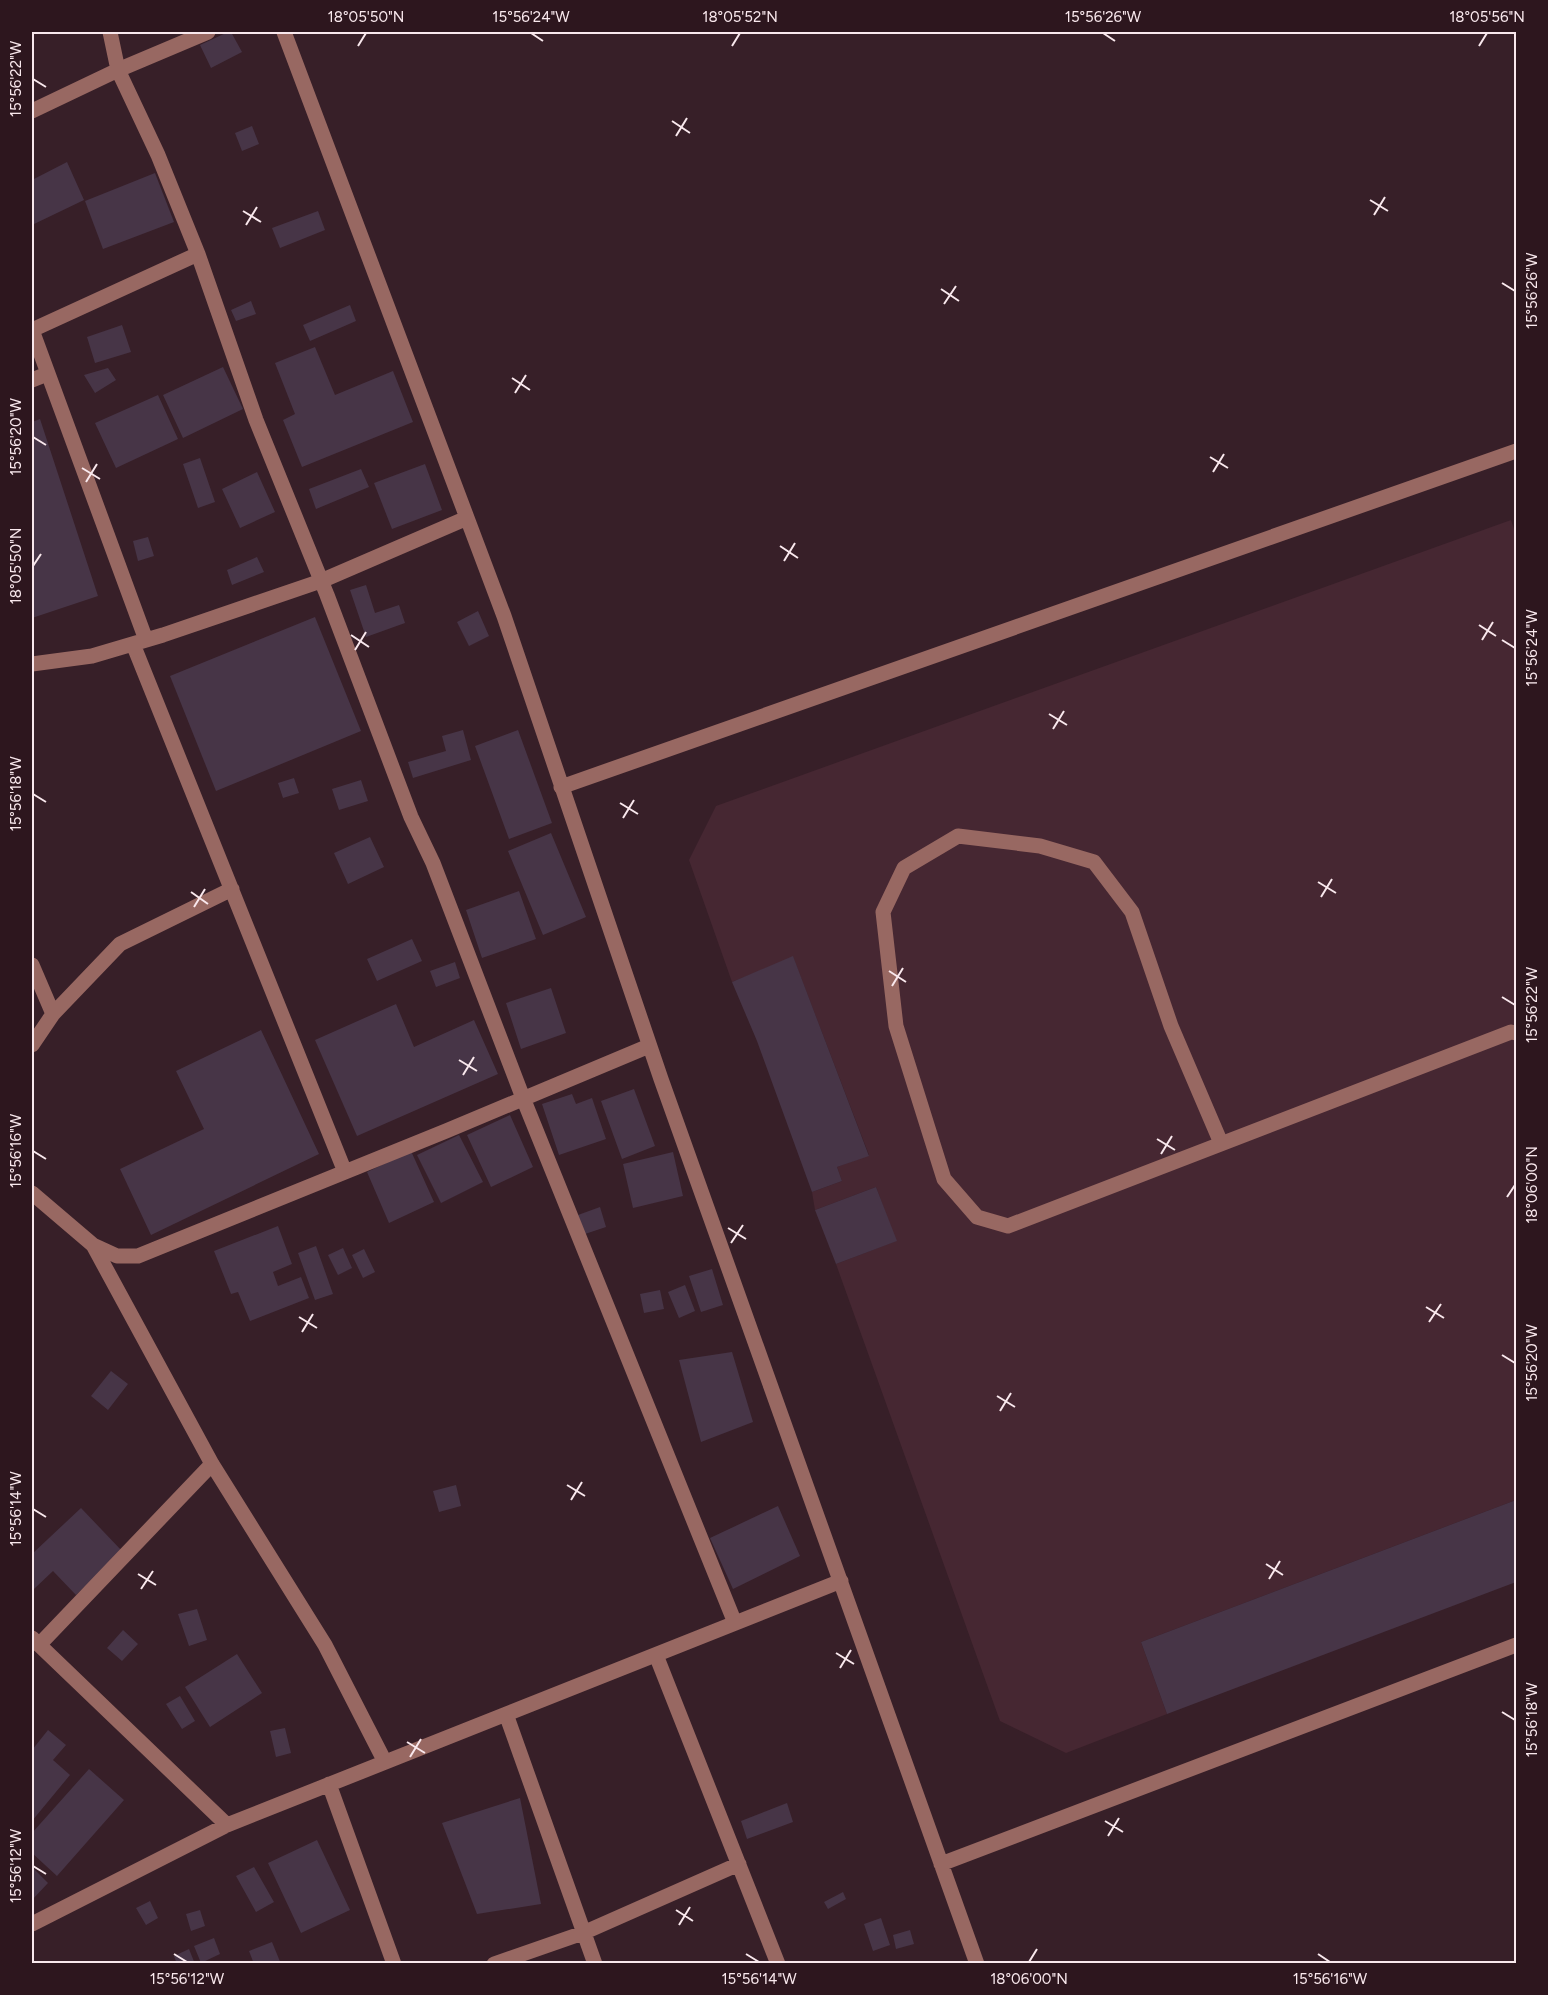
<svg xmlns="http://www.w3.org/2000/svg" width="1548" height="1995" font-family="Figtree,sans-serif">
	<rect width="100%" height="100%" fill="#371f28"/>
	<path fill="#462732" d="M1511,520L1516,535V1500L1141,1642L1167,1714L1066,1753L1000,1721L836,1264L896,1241L876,1187L815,1210L812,1192L842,1181L837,1167L869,1155L793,957L732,982L689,860L716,806Z"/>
	<path fill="#473547" d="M228,32H231L242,52L211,68L200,45Z
		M252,126L259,144L242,151L235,133Z
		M67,162L84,200L32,225V180Z
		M155,173L174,222L103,249L85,201Z
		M318,211L325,230L280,248L272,228Z
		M251,301L256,314L236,321L231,310Z
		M350,305L356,321L310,341L303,325Z
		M122,325L131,352L95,363L87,337Z
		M315,347L335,395L393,371L413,422L302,467L283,420L295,414L275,363Z
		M223,367L243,409L183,438L163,395Z
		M108,368L116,380L95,393L84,375Z
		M158,395L178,439L116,468L95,423Z
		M40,419L98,596L32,618V422Z
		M200,458L215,502L198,508L183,464Z
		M425,464L442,510L392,529L374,483Z
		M361,469L369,487L316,509L309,489Z
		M257,472L275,512L240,528L222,489Z
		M148,537L154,556L138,561L133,541Z
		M257,557L264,572L232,585L227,570Z
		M366,585L375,613L399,605L405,623L366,637L350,590Z
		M478,611L489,636L469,646L457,622Z
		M315,617L361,731L216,791L170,676Z
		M463,730L471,760L413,778L408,762L446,751L442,736Z
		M518,730L552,823L509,839L475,746Z
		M294,778L299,793L283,798L278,783Z
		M361,780L368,801L339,810L332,789Z
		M551,833L586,917L543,935L508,851Z
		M370,837L384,867L348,884L334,853Z
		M519,891L536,939L482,958L466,910Z
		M412,939L422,961L377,981L367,959Z
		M793,956L869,1156L837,1167L842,1181L812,1192L757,1041L732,982Z
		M455,962L460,978L436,987L430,971Z
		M551,988L566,1033L521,1049L506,1003Z
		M396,1004L414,1047L474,1020L498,1074L357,1136L315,1040Z
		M261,1030L319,1154L151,1235L120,1169L204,1129L176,1071Z
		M634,1089L655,1146L622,1159L601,1101Z
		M572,1094L576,1104L592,1098L606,1139L559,1155L542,1104Z
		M510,1115L533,1167L491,1187L467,1135Z
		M459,1135L483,1182L441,1203L417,1155Z
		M411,1151L434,1202L389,1223L367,1172Z
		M673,1152L683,1196L633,1208L623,1164Z
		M876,1187L897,1241L836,1264L815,1210Z
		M600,1207L606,1227L585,1234L578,1215Z
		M278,1226L292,1264L273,1272L278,1286L301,1277L309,1298L250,1321L238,1292L231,1294L214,1251Z
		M316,1246L333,1294L315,1300L298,1253Z
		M343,1248L352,1268L338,1275L328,1255Z
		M364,1249L375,1272L363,1278L352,1255Z
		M712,1269L723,1305L701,1312L689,1276Z
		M685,1285L695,1311L679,1318L668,1292Z
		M660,1290L664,1309L644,1313L640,1294Z
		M732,1352L753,1422L701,1442L679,1360Z
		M111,1371L128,1384L108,1410L91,1396Z
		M456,1485L461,1506L439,1512L433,1491Z
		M1516,1500V1582L1167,1714L1141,1642Z
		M778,1506L800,1556L733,1589L710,1538Z
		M81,1508L122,1551L76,1595L53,1571L34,1589L32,1586V1554Z
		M197,1609L207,1640L189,1646L178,1614Z
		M123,1630L138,1644L122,1661L107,1648Z
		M237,1654L262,1693L210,1727L185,1687Z
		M180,1696L195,1721L182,1729L166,1704Z
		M285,1728L291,1753L276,1757L270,1731Z
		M48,1730L66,1745L53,1760L70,1775L32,1821V1750Z
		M89,1769L124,1800L57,1876L32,1853V1833Z
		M520,1798L541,1904L477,1914L442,1823Z
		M787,1803L793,1822L747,1839L741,1821Z
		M317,1840L350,1910L301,1933L268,1863Z
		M32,1867L48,1883L32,1900Z
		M254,1867L274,1902L256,1912L236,1876Z
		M843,1892L846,1899L828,1909L824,1902Z
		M150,1901L158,1918L146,1925L136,1908Z
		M200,1910L205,1926L191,1931L186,1914Z
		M881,1918L890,1945L873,1951L864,1924Z
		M910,1930L914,1944L896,1949L893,1935Z
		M214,1938L220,1954L201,1963L194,1946Z
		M272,1942L281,1964H254L249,1951Z
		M189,1949L195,1964H177L174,1956Z"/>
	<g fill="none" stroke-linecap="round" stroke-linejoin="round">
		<path stroke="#986862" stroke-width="15" d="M110,32L118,70L158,155L198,254L256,420L327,595L411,817L433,863L523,1098L735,1623
			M284,32L504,616L661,1079L977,1964
			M32,111L118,70L208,32
			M32,330L146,640
			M32,330L198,254
			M32,380L47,374
			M133,644L345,1172
			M32,664L92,656L163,635L321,581L467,518
			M561,787L1516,451
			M32,965L53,1014
			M32,1045L53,1014L120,944L232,889
			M1221,1143L1171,1026L1132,912L1094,862L1040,846L958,836L904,868L883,912L896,1026L944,1179L977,1217L1008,1226L1511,1032L1516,1033
			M32,1193L93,1245L117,1256H138L446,1131L649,1046
			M93,1245L212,1464L325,1645L385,1762
			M32,1638L227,1825
			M39,1645L212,1464
			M656,1655L778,1964
			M506,1714L595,1964
			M329,1784L394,1964
			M941,1864L1516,1645
			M32,1924L227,1825L841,1581
			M494,1964L583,1933L739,1864"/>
	</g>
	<path fill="none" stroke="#f9e8ed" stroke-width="2" d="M531,33L543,41M1103,33L1115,41M358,46L366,33M732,46L740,33M1479,46L1487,33M33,79L46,87M672,121L690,133M676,136L687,118M1370,200L1388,211M243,211L261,222M1374,215L1385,197M246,225L257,207M1502,283L1515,291M941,289L959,301M944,304L956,286M512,378L530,390M515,393L526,375M33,437L46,445M1210,457L1228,468M82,468L100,479M1213,472L1224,454M86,482L97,464M780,546L798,558M784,561L795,543M33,566L41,554M1479,625L1496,636M351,635L369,647M1482,640L1493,622M1502,640L1515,648M355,650L366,632M1049,714L1067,725M1053,729L1064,711M33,794L46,802M620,803L638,814M623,818L634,800M1318,882L1336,893M191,892L208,904M1321,897L1332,879M194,907L205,889M889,971L906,982M892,986L903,968M1502,997L1515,1005M459,1060L477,1071M463,1075L474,1057M1157,1139L1175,1150M33,1151L46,1159M1161,1154L1172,1136M1507,1197L1515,1185M728,1228L746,1239M731,1243L743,1225M1426,1307L1444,1318M299,1317L317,1328M1429,1322L1441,1304M302,1332L313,1314M1502,1355L1515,1363M997,1396L1015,1407M1000,1411L1011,1393M567,1485L585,1496M571,1500L582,1482M33,1509L46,1517M1266,1564L1283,1575M138,1574L156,1585M1269,1579L1280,1561M141,1589L153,1571M836,1653L854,1664M840,1668L851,1650M1502,1712L1515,1720M407,1742L425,1753M410,1757L421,1739M1105,1821L1123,1832M1108,1836L1119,1818M33,1866L46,1874M676,1910L693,1921M679,1925L690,1907M174,1954L187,1962M746,1954L759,1962M1318,1954L1330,1962M1029,1962L1037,1949"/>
	<rect width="1548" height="1995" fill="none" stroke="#2d161e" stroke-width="66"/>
	<rect x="33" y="33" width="1482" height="1929" fill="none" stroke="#f9e8ed" stroke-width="2"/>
	<g font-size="15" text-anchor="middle" fill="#f9e8ed">
		<text x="366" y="22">18°05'50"N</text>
		<text x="531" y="22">15°56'24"W</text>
		<text x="740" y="22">18°05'52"N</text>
		<text x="1103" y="22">15°56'26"W</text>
		<text x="1487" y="22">18°05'56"N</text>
		<text transform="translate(16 79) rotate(-90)" y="5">15°56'22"W</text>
		<text transform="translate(1532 291) rotate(-90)" y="5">15°56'26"W</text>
		<text transform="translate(16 437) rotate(-90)" y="5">15°56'20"W</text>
		<text transform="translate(16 566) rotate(-90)" y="5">18°05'50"N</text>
		<text transform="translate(1532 648) rotate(-90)" y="5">15°56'24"W</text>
		<text transform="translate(16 794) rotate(-90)" y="5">15°56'18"W</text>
		<text transform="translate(1532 1005) rotate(-90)" y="5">15°56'22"W</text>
		<text transform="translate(16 1151) rotate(-90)" y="5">15°56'16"W</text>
		<text transform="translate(1532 1185) rotate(-90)" y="5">18°06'00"N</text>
		<text transform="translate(1532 1363) rotate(-90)" y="5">15°56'20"W</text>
		<text transform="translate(16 1509) rotate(-90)" y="5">15°56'14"W</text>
		<text transform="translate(1532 1720) rotate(-90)" y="5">15°56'18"W</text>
		<text transform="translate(16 1866) rotate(-90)" y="5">15°56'12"W</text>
		<text x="187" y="1984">15°56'12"W</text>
		<text x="759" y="1984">15°56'14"W</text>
		<text x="1029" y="1984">18°06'00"N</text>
		<text x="1330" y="1984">15°56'16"W</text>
	</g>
</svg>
